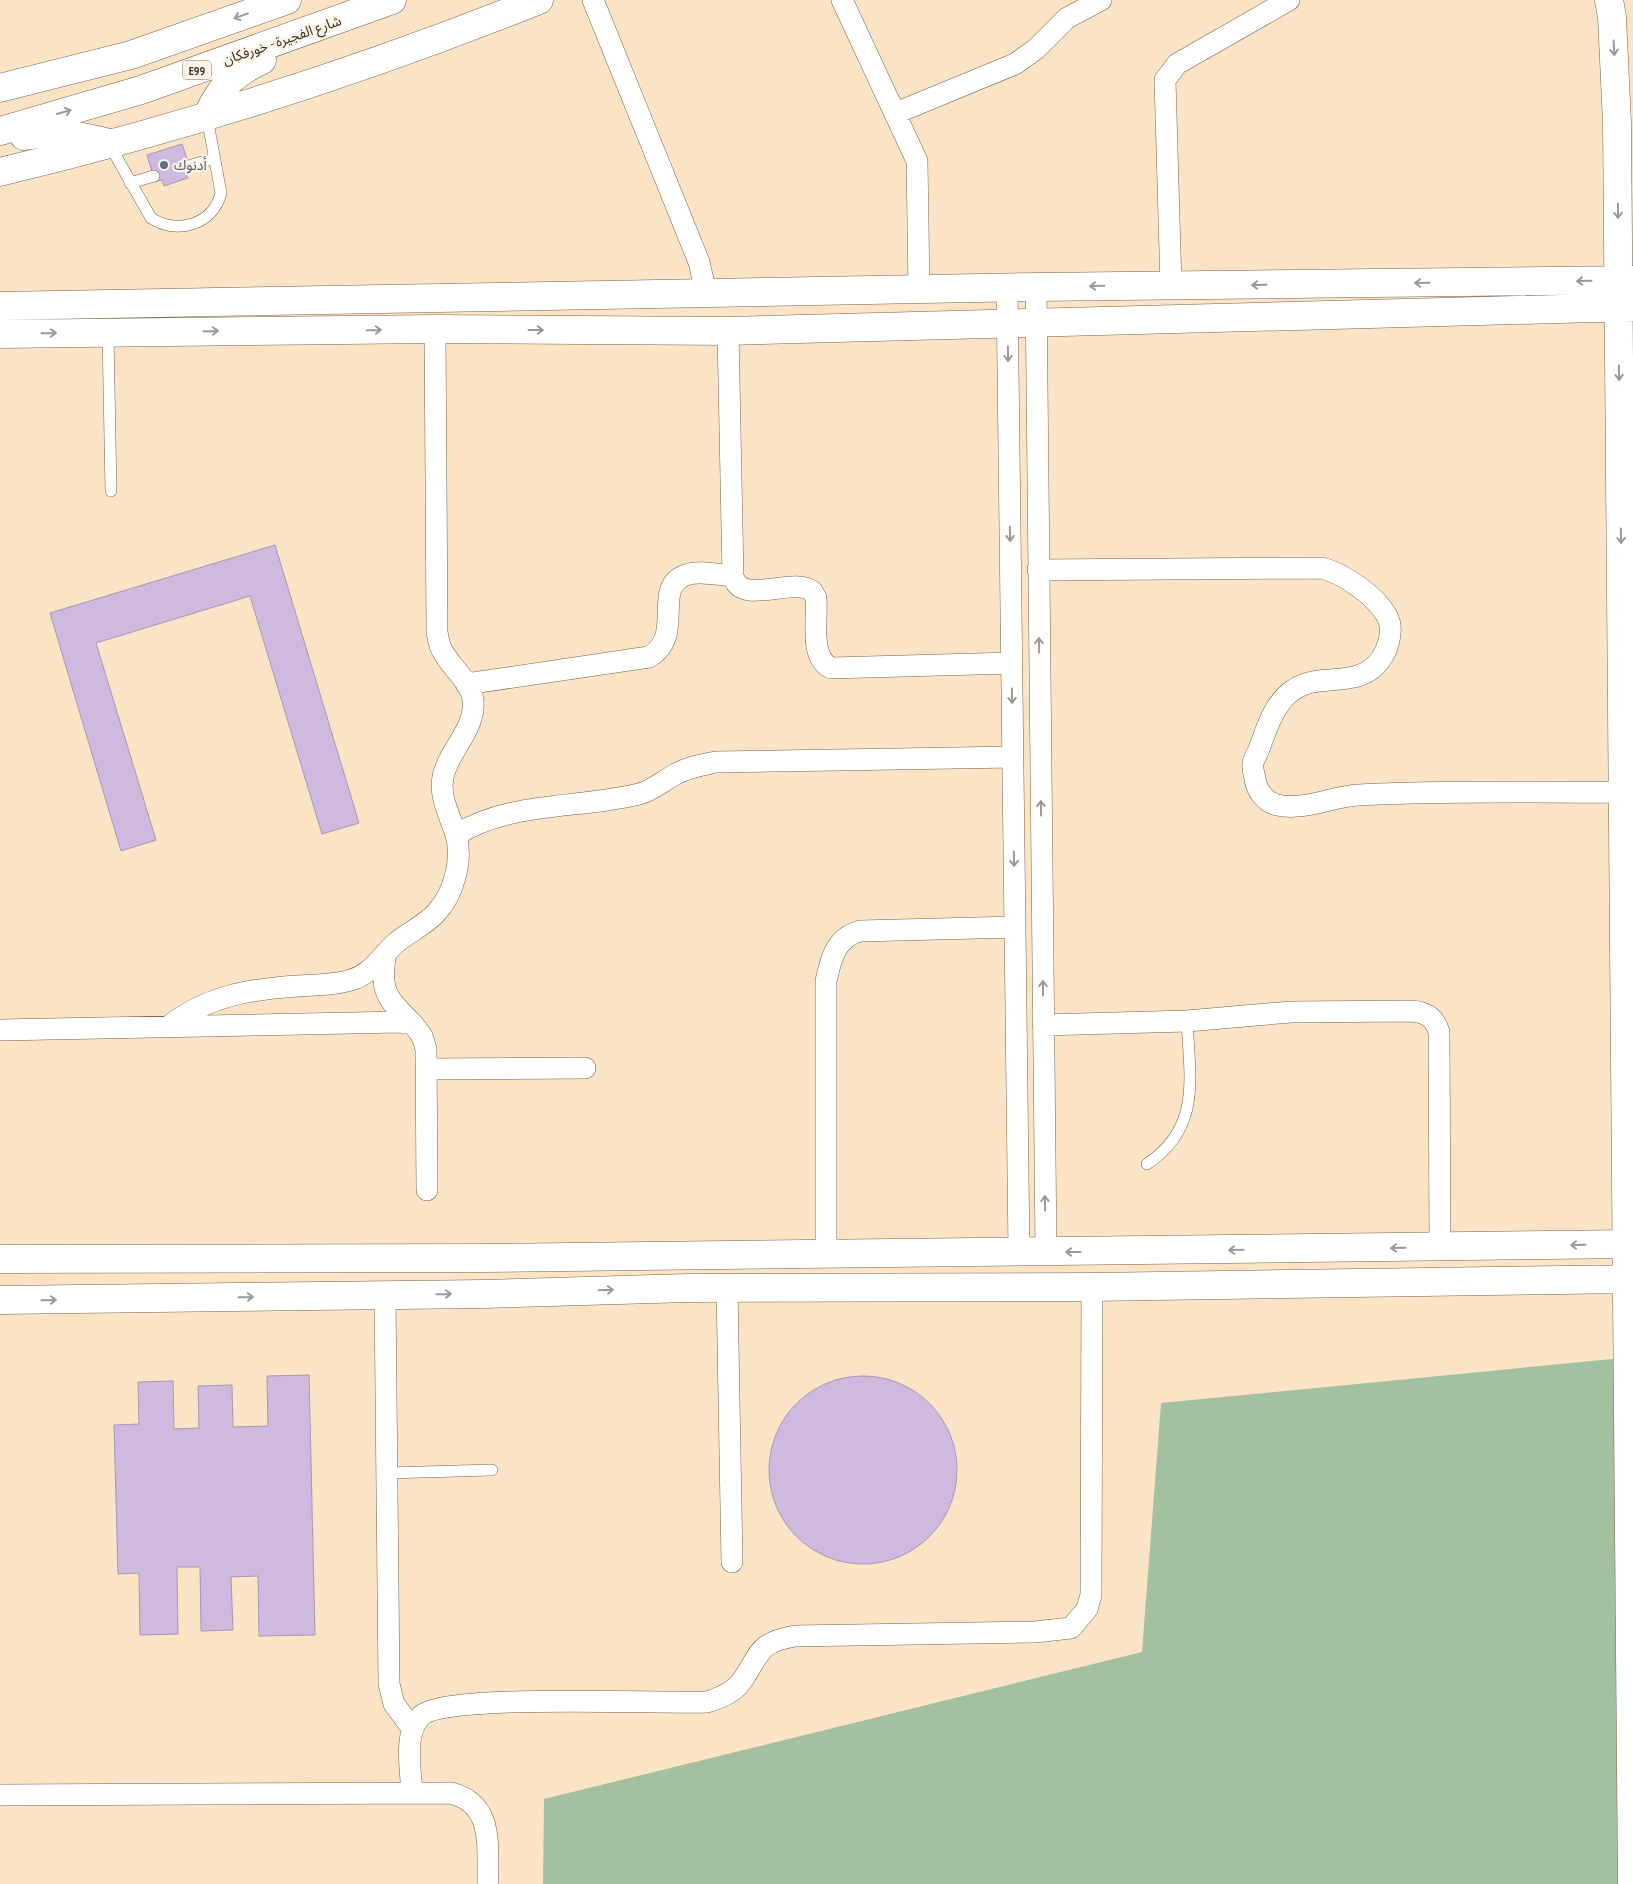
<svg xmlns="http://www.w3.org/2000/svg" width="1633" height="1884" font-family="'PT Sans Narrow','Noto Sans Arabic',sans-serif">
	<rect width="100%" height="100%" fill="#fae4c5"/>
	<path fill="#a3c0a0" d="M1633,1357V1884H543L544,1799L1142,1652L1161,1403Z"/>
	<path fill="#cebade" stroke="#a797b5" d="M182,144L191,171L186,173L188,178L164,186L162,180L155,182L147,155Z
		M275,545L359,823L322,834L250,596L96,643L156,840L121,851L50,613Z
		M309,1375L315,1635L259,1636L258,1576L231,1577L233,1630L201,1631L200,1567H177L178,1634L140,1635L139,1573L118,1574L114,1425L139,1424L138,1382L173,1381L174,1429L199,1428L198,1386L232,1385L233,1427L268,1426L267,1376Z
		M769 1470a94 94 0 1 1 188 0a94 94 0 1 1-188 0Z"/>
	<g fill="none" stroke-linecap="round" stroke-linejoin="round">
		<g stroke="#766348" stroke-width="12">
			<path id="service" d="M109,144L151,218C177,235 213,225 221,193L207,117
				M189,166L215,158
				M130,183L154,176
				M108,333L111,491
				M1147,1164C1201,1128 1190,1079 1187,1021
				M387,1473L492,1470"/>
		</g>
		<g stroke="#766348" stroke-width="22">
			<path id="minor" d="M593,0L699,262L706,293
				M842,0L917,161L919,289
				M896,113L1015,64L1036,49L1067,18L1101,0
				M1171,286L1165,80L1177,64L1289,0
				M1036,287L1046,1251
				M1007,288L1019,1252
				M728,331L733,576C741,607 792,576 812,591L816,598C818,620 809,657 831,668L1012,663
				M1038,570L1322,568C1344,574 1375,595 1387,616C1395,631 1387,654 1376,665C1356,685 1329,676 1305,684C1276,694 1268,725 1259,749C1257,754 1254,759 1253,763C1252,767 1254,774 1255,778C1256,790 1265,802 1277,805C1306,811 1332,796 1359,795C1447,790 1536,793 1624,792
				M466,684L649,657C686,636 651,587 686,575C699,570 719,575 733,576
				M456,835C510,801 579,809 639,794C652,791 664,780 676,774C688,767 702,765 716,762L1013,757
				M386,953C379,989 386,999 413,1024
				M1043,1025L1187,1021L1291,1012L1412,1011C1426,1012 1435,1018 1439,1032L1440,1247
				M168,1027C206,996 251,989 298,986C315,985 335,985 351,980C372,974 381,956 397,942C409,932 425,925 436,913C454,894 463,859 456,835C450,815 439,798 443,777C448,751 476,729 473,701C472,682 450,667 442,650C439,645 438,638 437,632L435,329
				M0,1030L400,1022L413,1024L422,1036L426,1049L427,1190
				M426,1069L585,1068
				M826,1254V981C831,959 835,938 860,931L1015,927
				M727,1288L732,1562
				M385,1295L389,1684L394,1704L412,1728
				M412,1793C411,1771 403,1733 421,1716C443,1693 662,1704 707,1702C720,1698 733,1693 741,1682C761,1655 755,1643 795,1636L1035,1632L1071,1628L1087,1609L1091,1595L1092,1287
				M0,1795L451,1793C495,1804 487,1848 488,1884"/>
		</g>
		<g stroke="#766348" stroke-width="29">
			<path id="tertiary" d="M1609,0L1612,17L1617,123L1632,1884
				M0,172C184,128 364,70 539,0
				M0,306L1036,287L1633,280
				M0,334L435,329L728,331L1633,307
				M0,1259L484,1258L1633,1244
				M0,1300L483,1294L688,1288L1092,1287L1633,1279"/>
		</g>
		<g stroke="#766348" stroke-width="29">
			<path id="trunk" d="M0,88L131,55L287,0
				M207,116C221,87 232,74 262,60
				M0,131L141,90L392,0
				M24,136C54,131 79,135 109,143"/>
		</g>
		<use href="#service" stroke="#fff" stroke-width="11"/>
		<use href="#minor" stroke="#fff" stroke-width="21"/>
		<use href="#tertiary" stroke="#fff" stroke-width="28"/>
		<use href="#trunk" stroke="#fff" stroke-width="28"/>
	</g>
	<defs><path id="oneway-shaft" d="M-6 0H5M1.5-3L5.5 0L1.5 3" fill="none" stroke-width="1.6" stroke-linecap="round" stroke-linejoin="round" transform="scale(1.25)"/></defs>
	<g stroke="#9d9992">
		<use href="#oneway-shaft" transform="translate(241 16) rotate(160)"/>
		<use href="#oneway-shaft" transform="translate(1614 48) rotate(87)"/>
		<use href="#oneway-shaft" transform="translate(64 112) rotate(-16)"/>
		<use href="#oneway-shaft" transform="translate(1618 211) rotate(90)"/>
		<use href="#oneway-shaft" transform="translate(1584 281) rotate(179)"/>
		<use href="#oneway-shaft" transform="translate(1422 283) rotate(179)"/>
		<use href="#oneway-shaft" transform="translate(1259 285) rotate(179)"/>
		<use href="#oneway-shaft" transform="translate(1097 286) rotate(179)"/>
		<use href="#oneway-shaft" transform="translate(374 330) rotate(-1)"/>
		<use href="#oneway-shaft" transform="translate(536 330)"/>
		<use href="#oneway-shaft" transform="translate(211 331) rotate(-1)"/>
		<use href="#oneway-shaft" transform="translate(49 333) rotate(-1)"/>
		<use href="#oneway-shaft" transform="translate(1008 354) rotate(89)"/>
		<use href="#oneway-shaft" transform="translate(1619 373) rotate(89)"/>
		<use href="#oneway-shaft" transform="translate(1010 534) rotate(89)"/>
		<use href="#oneway-shaft" transform="translate(1621 536) rotate(89)"/>
		<use href="#oneway-shaft" transform="translate(1039 645) rotate(-91)"/>
		<use href="#oneway-shaft" transform="translate(1012 696) rotate(89)"/>
		<use href="#oneway-shaft" transform="translate(1041 808) rotate(-91)"/>
		<use href="#oneway-shaft" transform="translate(1014 859) rotate(89)"/>
		<use href="#oneway-shaft" transform="translate(1043 988) rotate(-91)"/>
		<use href="#oneway-shaft" transform="translate(1045 1203) rotate(-91)"/>
		<use href="#oneway-shaft" transform="translate(1578 1245) rotate(179)"/>
		<use href="#oneway-shaft" transform="translate(1398 1248) rotate(179)"/>
		<use href="#oneway-shaft" transform="translate(1236 1250) rotate(179)"/>
		<use href="#oneway-shaft" transform="translate(1073 1252) rotate(-180)"/>
		<use href="#oneway-shaft" transform="translate(606 1290) rotate(-2)"/>
		<use href="#oneway-shaft" transform="translate(444 1294) rotate(-1)"/>
		<use href="#oneway-shaft" transform="translate(246 1297) rotate(-1)"/>
		<use href="#oneway-shaft" transform="translate(49 1300) rotate(-1)"/>
	</g>
	<circle fill="#5c6f8a" stroke="#fcf3e7" stroke-width="2" cx="164" cy="165" r="5"/>
	<g text-anchor="middle" dominant-baseline="central" stroke-width="4.5" stroke-linejoin="round" paint-order="stroke">
		<rect fill="#fcf3e7" stroke="#756d60" stroke-width="1" x="183" y="60.5" width="28" height="19" rx="4"/>
		<g font-size="12" font-weight="bold" fill="#3b3326">
			<text x="197" y="70">E99</text>
		</g>
		<g font-size="14" fill="#3b3326" stroke="#fcf3e7">
			<text transform="translate(282 40) rotate(-19)">شارع الفجيرة - خورفكان</text>
		</g>
		<g font-size="14" fill="#4e5e75" stroke="#fcf3e7" text-anchor="start">
			<text x="174" y="165">أدنوك</text>
		</g>
	</g>
</svg>
